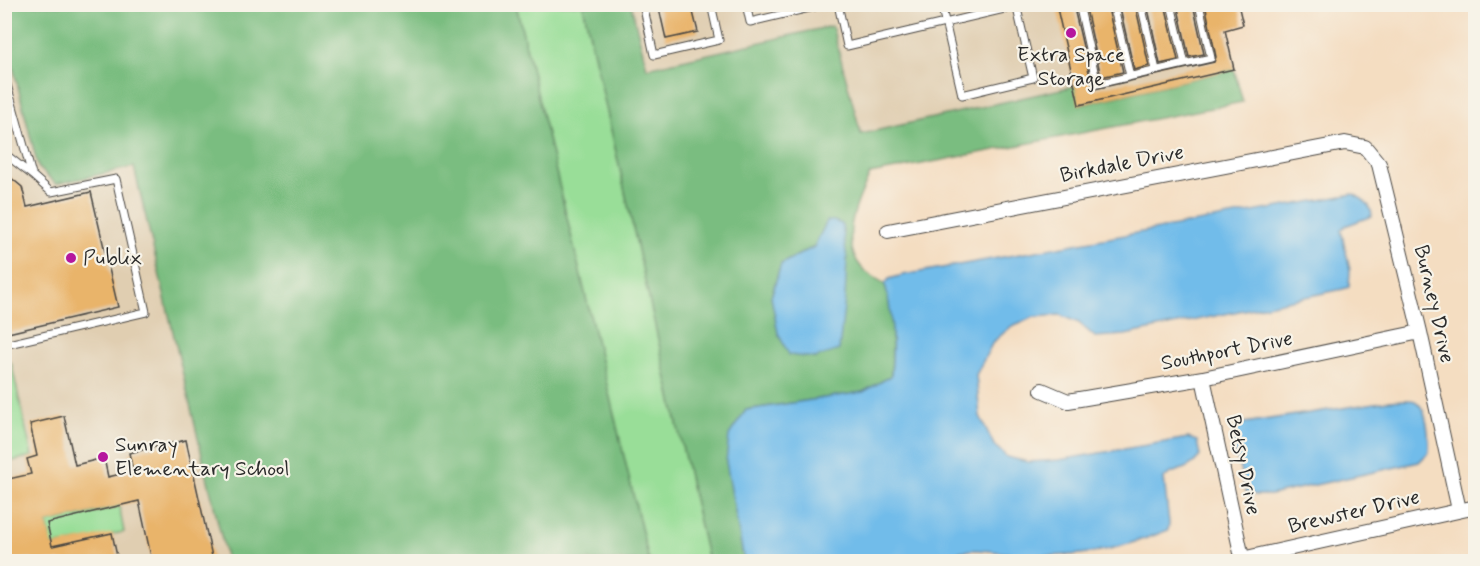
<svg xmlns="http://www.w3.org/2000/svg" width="1480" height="566" font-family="Mynerve,sans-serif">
	<rect width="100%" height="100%" fill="#f7f3e8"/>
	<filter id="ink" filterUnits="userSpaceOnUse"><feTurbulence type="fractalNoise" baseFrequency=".0167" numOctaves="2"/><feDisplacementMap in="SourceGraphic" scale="12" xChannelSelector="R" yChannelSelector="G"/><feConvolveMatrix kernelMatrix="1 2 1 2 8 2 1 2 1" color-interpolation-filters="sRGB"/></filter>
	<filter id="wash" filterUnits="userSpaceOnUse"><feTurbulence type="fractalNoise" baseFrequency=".008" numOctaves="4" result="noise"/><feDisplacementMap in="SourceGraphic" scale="24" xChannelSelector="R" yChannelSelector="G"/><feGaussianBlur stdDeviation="1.35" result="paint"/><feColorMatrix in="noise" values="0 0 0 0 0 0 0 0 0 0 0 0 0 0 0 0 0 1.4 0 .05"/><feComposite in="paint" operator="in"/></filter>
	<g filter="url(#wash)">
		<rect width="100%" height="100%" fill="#f4ddc1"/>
		<path fill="#e0ceb1" d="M4,5H10L9,51L56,184L134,166L227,561H5Z
			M631,5H1221L1236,69L1079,105L1074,86L860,134L832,26L647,68Z"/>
		<path fill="#99de98" stroke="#628462" stroke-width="1.5" d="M516,5H583L708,561H649Z
			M11,362L32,456L5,463V364Z
			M119,505L124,532L52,546L47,523L115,508V506Z"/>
		<path fill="#7abd80" stroke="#527456" stroke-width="1.5" fill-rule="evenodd" d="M10,5H516L649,561H227L134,167L56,184L38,167L9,51Z
			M583,5H631L647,68L832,26L861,134L1075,86L1080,105L1234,69L1243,102L870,174C857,202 838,240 862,268C867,274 878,279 885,284C894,317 893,342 891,376L863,392L746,410L727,462L744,561H708ZM827,222L815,358L771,297L781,264L814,247Z"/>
		<path fill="#71bcea" stroke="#4e748a" stroke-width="1.5" d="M1353,194C1363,199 1371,204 1372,216L1345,226L1341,230L1350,270L1349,287L1343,289L1125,335L1095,337L1079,323L1060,315L1034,317L1012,326L993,342L976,375L980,416L994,445L1007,457L1028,462L1059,460L1188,438L1197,441L1200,456C1187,473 1177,467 1164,478L1169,523L1168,530C1143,540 1115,549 1088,553C1069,556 1042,556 1023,555C994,553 965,542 939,561H744L726,462L729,435L746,410L863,392L891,376C894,343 893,315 885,284L889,279L903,275Z
			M827,221H834L842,224L847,259L845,298L839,350L815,358L789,355L778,333L771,297L781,264L814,247Z
			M1405,400C1409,400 1412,400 1415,401C1428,408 1429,439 1429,452L1419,462L1270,495H1256L1246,492L1232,439L1234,430L1244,423L1388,401Z"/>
		<g id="blocks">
			<path fill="#e9b46b" d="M658,4H691L698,32L666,39Z
				M1056,4H1073L1092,85L1095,89L1214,62L1216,57L1205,4H1238L1243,25L1225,30L1234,69L1079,105Z
				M1085,4H1107L1123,72L1101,77Z
				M1119,4H1135L1149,66L1134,70Z
				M1147,4H1165L1178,60L1160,64Z
				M1177,4H1193L1204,54L1189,57Z
				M4,172L22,187L27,207L91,192L118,307L4,334Z
				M64,416L75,465L104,458L108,477L133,471L129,453L186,440L213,561H152L139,501L47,523L52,546L112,533L118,561H32V558L4,561V480L31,474L27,459L37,456L30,424Z"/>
		</g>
	</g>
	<g filter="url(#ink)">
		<use href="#blocks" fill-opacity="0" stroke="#494642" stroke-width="1.5"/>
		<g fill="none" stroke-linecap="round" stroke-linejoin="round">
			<g stroke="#494642" stroke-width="9">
				<path id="lane" d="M643,4L654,55L719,40L711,4
					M746,4L750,22L822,5
					M838,4L847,46L1017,6
					M941,4L962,95L1033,78L1016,4
					M1079,4L1097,84L1211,58L1199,4
					M1113,4L1130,76
					M1141,4L1156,70
					M1171,4L1185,64
					M4,74L32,175L51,192L116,179L146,312L4,345
					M4,153L32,175"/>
			</g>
			<g stroke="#494642" stroke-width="16">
				<path id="street" d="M888,231L1345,143L1365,147L1379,164L1420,332L1459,510
					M1203,378L1243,562
					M1042,390L1068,401L1203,378L1420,332
					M1242,559L1476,507"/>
			</g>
			<use href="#lane" stroke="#fff" stroke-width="7"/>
			<use href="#street" stroke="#fff" stroke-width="14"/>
		</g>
	</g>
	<g fill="#b5179e" stroke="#f7f3e8" stroke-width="2">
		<circle cx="1071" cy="33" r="6"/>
		<circle cx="71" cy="258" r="6"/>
		<circle cx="103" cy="457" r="6"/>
	</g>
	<g text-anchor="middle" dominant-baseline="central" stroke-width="4.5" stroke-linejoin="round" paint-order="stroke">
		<g font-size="21" fill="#2b2b2b" stroke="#f7f3e8" text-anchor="start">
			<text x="1071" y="55" text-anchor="middle">Extra Space<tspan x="1071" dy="24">Storage</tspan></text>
			<text x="83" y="258">Publix</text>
			<text x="115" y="445">Sunray<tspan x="115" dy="24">Elementary School</tspan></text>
		</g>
		<g font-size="21" fill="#2b2b2b" stroke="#f7f3e8">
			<text transform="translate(1122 164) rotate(-11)">Birkdale Drive</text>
			<text transform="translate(1434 304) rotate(77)">Burney Drive</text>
			<text transform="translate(1227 351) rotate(-11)">Southport Drive</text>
			<text transform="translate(1243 465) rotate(78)">Betsy Drive</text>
			<text transform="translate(1354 512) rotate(-13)">Brewster Drive</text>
		</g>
	</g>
	<rect width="1480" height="566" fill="none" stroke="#f7f3e8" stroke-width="24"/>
</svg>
